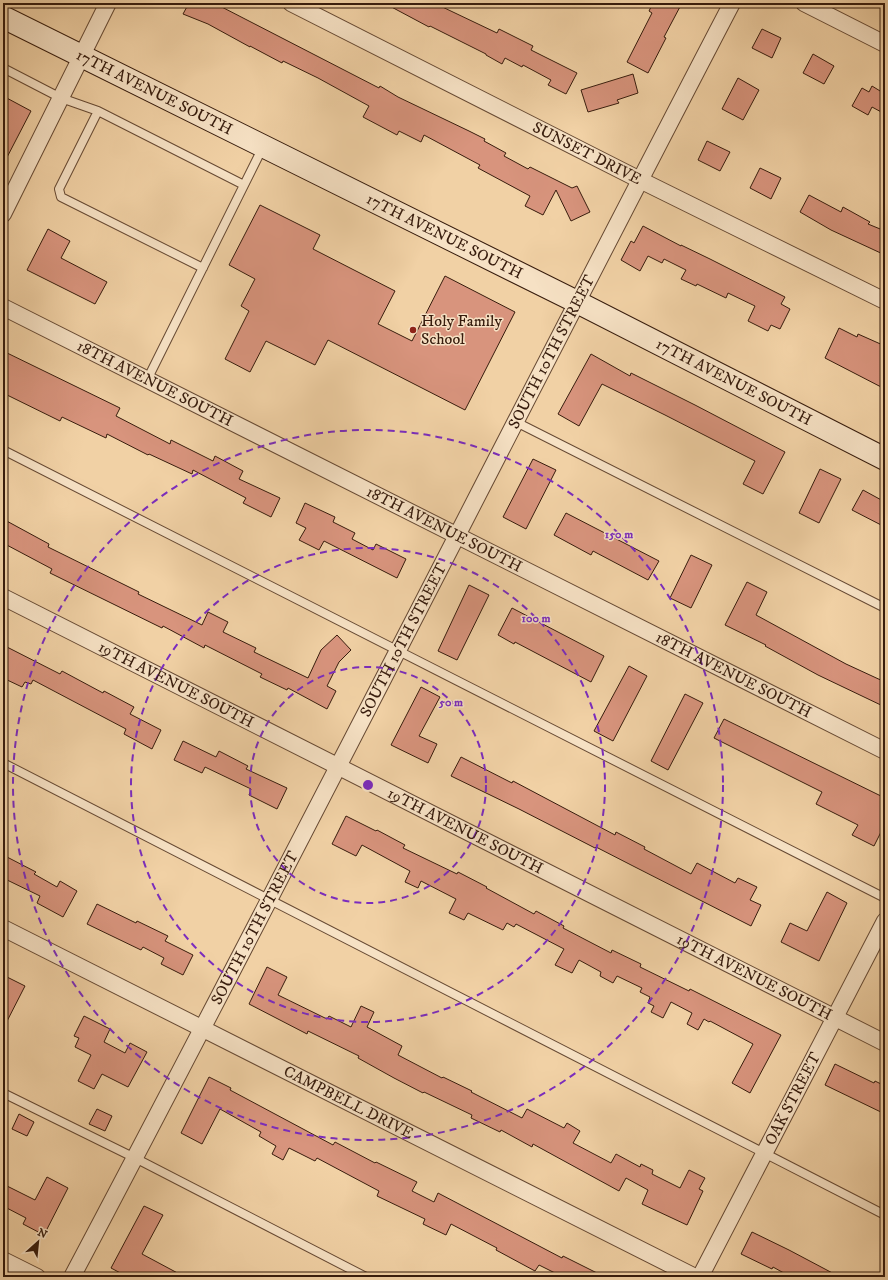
<svg xmlns="http://www.w3.org/2000/svg" width="888" height="1280" font-family="'IM FELL DW Pica',serif">
	<rect width="100%" height="100%" fill="#f1d1a5"/>
	<filter id="stains"><feTurbulence type="fractalNoise" baseFrequency=".005" numOctaves="4"/><feColorMatrix values="0 0 0 0 .2 0 0 0 0 .09 0 0 0 0 .02 0 0 0 .5 -.17"/></filter>
	<radialGradient id="worn" r=".72"><stop offset=".6" stop-color="#630" stop-opacity="0"/><stop offset="1" stop-color="#630" stop-opacity=".3"/></radialGradient>
	<path fill="#d8947d" stroke="#371c0d" d="M189,3H214L379,88L380,86L398,97L469,131L485,139L484,141L506,153L504,156L528,169L530,167L572,188L577,186L590,212L571,221L556,190L543,215L525,206L530,196L478,168L480,165L424,135L421,142L399,131L397,135L363,117L369,106L318,78L283,61L282,63L250,46V47L208,24L183,14Z
		M384,3H434L497,33L499,29L533,46L531,50L577,73L566,94L548,85L551,80L523,65L522,67L505,58L502,64L486,55V54L430,26L429,27Z
		M653,3H682L664,37L666,38L648,73L627,62L652,13L649,11Z
		M762,29L781,38L772,58L752,48Z
		M813,54L834,66L824,84L803,73Z
		M633,74L638,93L617,100L619,103L588,112L581,90Z
		M738,78L759,90L743,120L722,109Z
		M872,86L885,94V114L872,107L868,115L852,106L862,88L869,92Z
		M3,96L31,111L3,165Z
		M707,141L730,152L720,171L698,160Z
		M760,168L781,178L771,199L750,188Z
		M809,195L841,212L843,207L870,222L868,224L885,231V255L831,230L800,212Z
		M260,205L320,235L313,249L395,291L378,324L412,341L445,276L515,312L465,410L328,340L315,365L266,341L250,372L225,359L249,311L241,306L255,279L229,265Z
		M643,226L681,246V245L710,259L785,297L781,304L790,309L780,329L771,325L768,331L748,321L755,306L728,293L726,298L697,284L696,286L681,279L686,270L664,259L662,263L648,256L640,271L621,260L631,241L634,243Z
		M48,229L70,241L61,258L107,282L95,304L27,270Z
		M839,328L857,337L858,334L885,346V389L825,358Z
		M3,351L120,408L116,416L170,444L171,440L213,461L215,456L243,471L239,479L280,498L271,517L243,503L246,498L193,470L192,474L149,454L148,455L107,434L106,438L62,417L60,421L3,393Z
		M591,354L630,376L631,373L695,405L785,452L763,494L743,484L755,461L665,415L602,384L579,426L558,414Z
		M533,459L556,470L526,529L503,517Z
		M820,469L841,479L819,523L799,513Z
		M863,490L885,502V527L852,510Z
		M305,503L335,517L333,522L355,533L352,539L373,550L376,544L406,559L397,578L324,541L319,550L299,540L306,528L296,523Z
		M566,513L659,561L648,580L593,551L591,555L554,535Z
		M3,519L49,544L48,547L139,592L138,594L202,625L208,612L228,622L223,632L256,648L254,652L308,678L321,650L337,635L351,650L339,662L327,686L336,691L327,709L288,688L287,690L260,677L262,674L205,645L204,648L163,626L162,628L50,573L52,569L3,543Z
		M691,555L712,565L691,608L670,598Z
		M747,582L767,592L756,615L846,664L885,682V707L818,675L765,646L766,645L725,625Z
		M469,585L489,595L457,660L438,651Z
		M512,608L604,656L591,682L515,642L514,644L498,635Z
		M3,645L60,674L62,671L103,693L104,691L134,707L130,714L161,730L152,749L124,734L126,729L33,680L31,684L25,682L22,687L3,678Z
		M629,666L647,676L613,741L594,731Z
		M421,687L440,697L419,736L437,744L428,763L391,745Z
		M685,694L703,703L668,770L651,761Z
		M724,719L885,798V824L874,846L852,835L858,825L816,804L822,792L714,738Z
		M183,741L216,757L219,751L248,766L246,769L287,788L277,809L249,795L251,789L205,767L202,773L174,760Z
		M461,757L512,783L513,781L615,835L616,832L645,847L644,849L691,874L697,863L735,883L738,878L757,887L750,900L761,905L751,926L635,867L596,847L595,848L519,809L451,776Z
		M346,816L376,831L377,830L405,845L403,848L457,874L458,872L487,887L486,888L534,914L536,911L564,926L563,928L611,953L612,950L641,964L640,967L689,991L690,989L781,1035L750,1093L732,1083L753,1044L710,1021L709,1022L704,1019L698,1030L687,1024L692,1013L671,1002L663,1018L651,1012L654,1006L648,1003L650,997L640,992L642,988L617,976L613,983L600,976L601,972L579,960L572,973L555,965L564,949L516,924L514,927L507,923L503,930L468,913L464,920L449,913L456,899L421,881L418,888L405,882L410,871L362,845L356,856L332,844Z
		M7,857L36,872L34,874L57,887L60,881L77,891L63,917L37,903L40,896L3,878V866Z
		M827,892L847,903L819,961L781,942L790,923L807,931Z
		M97,904L136,923L137,921L168,936L165,941L193,955L183,975L161,964L164,958L143,947L141,950L87,924Z
		M267,967L287,977L278,995L327,1019L329,1016L351,1027L361,1006L374,1012L367,1027L402,1046L398,1055L442,1078L443,1077L472,1091L471,1092L522,1118L527,1109L564,1128L567,1123L580,1131L573,1143L611,1163L616,1154L640,1167L641,1164L653,1170L652,1174L680,1188L689,1170L705,1178L699,1189L703,1191L687,1225L642,1204L648,1190L626,1178L619,1191L533,1144L532,1147L501,1130L500,1132L471,1118L472,1115L424,1092L423,1093L394,1078L358,1058L359,1056L308,1031L307,1034L249,1004Z
		M3,975L25,986L3,1029Z
		M84,1016L110,1029L104,1042L125,1053L130,1043L147,1052L128,1087L102,1074L94,1089L78,1081L91,1055L75,1047L79,1038L74,1036Z
		M835,1064L874,1083L875,1081L885,1086V1114L825,1085Z
		M209,1077L231,1088L230,1090L333,1145L335,1142L375,1163L376,1162L417,1182L412,1191L434,1202L438,1193L562,1258L563,1256L605,1277H563L539,1265L535,1271L496,1250L497,1248L451,1224L446,1235L423,1224L425,1219L377,1196L379,1191L317,1158L315,1161L289,1148L283,1160L272,1154L276,1146L259,1136L261,1132L220,1109L202,1144L181,1133Z
		M97,1109L112,1116L105,1131L89,1124Z
		M19,1114L34,1122L27,1136L12,1129Z
		M47,1177L68,1188L44,1235L23,1224L26,1218L3,1206V1184L35,1200Z
		M144,1206L163,1215L142,1254L185,1277H128L111,1268Z
		M752,1232L789,1250L840,1277H791L773,1267L772,1269L741,1254Z"/>
	<g fill="none" stroke-linecap="round" stroke-linejoin="round">
		<g stroke="#664933" stroke-width="10">
			<path id="lane" d="M3,68L61,98L98,111L244,185
				M98,111L59,189L61,197L203,268
				M147,380L263,147
				M516,422L885,608
				M3,450L885,898
				M3,763L885,1215
				M3,1093L135,1158L366,1277"/>
		</g>
		<g stroke="#664933" stroke-width="18">
			<g id="street">
				<path id="s1" d="M291,3L640,180L885,301"/>
				<path d="M804,3L885,44"/>
				<path d="M3,214L108,3"/>
				<path id="s2" d="M3,307L885,751"/>
				<path id="s3" d="M3,597L885,1043"/>
				<path id="s4" d="M3,928L695,1277"/>
				<path d="M3,1260L37,1277"/>
				<path id="s5" d="M72,1277C296,854 511,427 732,3"/>
				<path id="s6" d="M700,1277L885,921"/>
			</g>
		</g>
		<g stroke="#371c0d" stroke-width="24">
			<g id="secondary">
				<path id="s7" d="M3,17L577,302L885,459"/>
			</g>
		</g>
		<use href="#lane" stroke="#f6e1c4" stroke-width="8"/>
		<use href="#street" stroke="#f6e1c4" stroke-width="16"/>
		<use href="#secondary" stroke="#f6e1c4" stroke-width="22"/>
	</g>
	<g fill="none" stroke="#7b2cbf" stroke-width="2" stroke-dasharray="7 5">
		<circle cx="368" cy="785" r="118"/>
		<circle cx="368" cy="785" r="237"/>
		<circle cx="368" cy="785" r="355"/>
	</g>
	<circle fill="#8f2418" stroke="#f6e1c4" stroke-width="1.5" cx="413" cy="330" r="4"/>
	<g text-anchor="middle" dominant-baseline="central" stroke-width="3" stroke-linejoin="round" paint-order="stroke">
		<g font-size="16" fill="#371c0d" stroke="#f6e1c4">
			<text stroke="none"><textPath href="#s7" startOffset="169">17TH AVENUE SOUTH</textPath></text>
			<text stroke="none"><textPath href="#s1" startOffset="332">SUNSET DRIVE</textPath></text>
			<text stroke="none"><textPath href="#s7" startOffset="493">17TH AVENUE SOUTH</textPath></text>
			<text stroke="none"><textPath href="#s5" startOffset="1042">SOUTH 10TH STREET</textPath></text>
			<text stroke="none"><textPath href="#s7" startOffset="817">17TH AVENUE SOUTH</textPath></text>
			<text stroke="none"><textPath href="#s2" startOffset="170">18TH AVENUE SOUTH</textPath></text>
			<text stroke="none"><textPath href="#s2" startOffset="494">18TH AVENUE SOUTH</textPath></text>
			<text stroke="none"><textPath href="#s5" startOffset="718">SOUTH 10TH STREET</textPath></text>
			<text stroke="none"><textPath href="#s2" startOffset="818">18TH AVENUE SOUTH</textPath></text>
			<text stroke="none"><textPath href="#s3" startOffset="194">19TH AVENUE SOUTH</textPath></text>
			<text stroke="none"><textPath href="#s3" startOffset="518">19TH AVENUE SOUTH</textPath></text>
			<text stroke="none"><textPath href="#s5" startOffset="394">SOUTH 10TH STREET</textPath></text>
			<text stroke="none"><textPath href="#s3" startOffset="842">19TH AVENUE SOUTH</textPath></text>
			<text stroke="none"><textPath href="#s6" startOffset="201">OAK STREET</textPath></text>
			<text stroke="none"><textPath href="#s4" startOffset="387">CAMPBELL DRIVE</textPath></text>
		</g>
		<g font-size="16" fill="#371c0d" stroke="#f6e1c4" text-anchor="start">
			<text x="421" y="321">Holy Family<tspan x="421" dy="18">School</tspan></text>
		</g>
	</g>
	<circle cx="368" cy="785" r="6" fill="#7b2cbf" stroke="#f6e1c4" stroke-width="2"/>
	<g font-size="12" text-anchor="middle" font-weight="bold" fill="#7b2cbf" stroke="#f6e1c4" stroke-width="3" stroke-linejoin="round" paint-order="stroke">
		<text x="619" y="538">150 m</text>
		<text x="536" y="622">100 m</text>
		<text x="451" y="706">50 m</text>
	</g>
	<rect width="888" height="1280" fill="none" stroke="#f1d1a5" stroke-width="16"/>
	<rect x="4" y="4" width="880" height="1272" fill="none" stroke="#371c0d" stroke-width="2"/>
	<rect x="8" y="8" width="872" height="1264" fill="none" stroke="#371c0d"/>
	<g transform="translate(38 1242) rotate(27)" stroke="#f6e1c4" stroke-width="3" paint-order="stroke">
	<path d="M0-3L7 15L0 10L-7 15Z" fill="#371c0d"/>
	<text y="-6" font-size="11" font-weight="bold" text-anchor="middle" fill="#371c0d">N</text>
	</g>
	<rect width="100%" height="100%" filter="url(#stains)"/>
	<rect width="100%" height="100%" fill="url(#worn)"/>
</svg>
